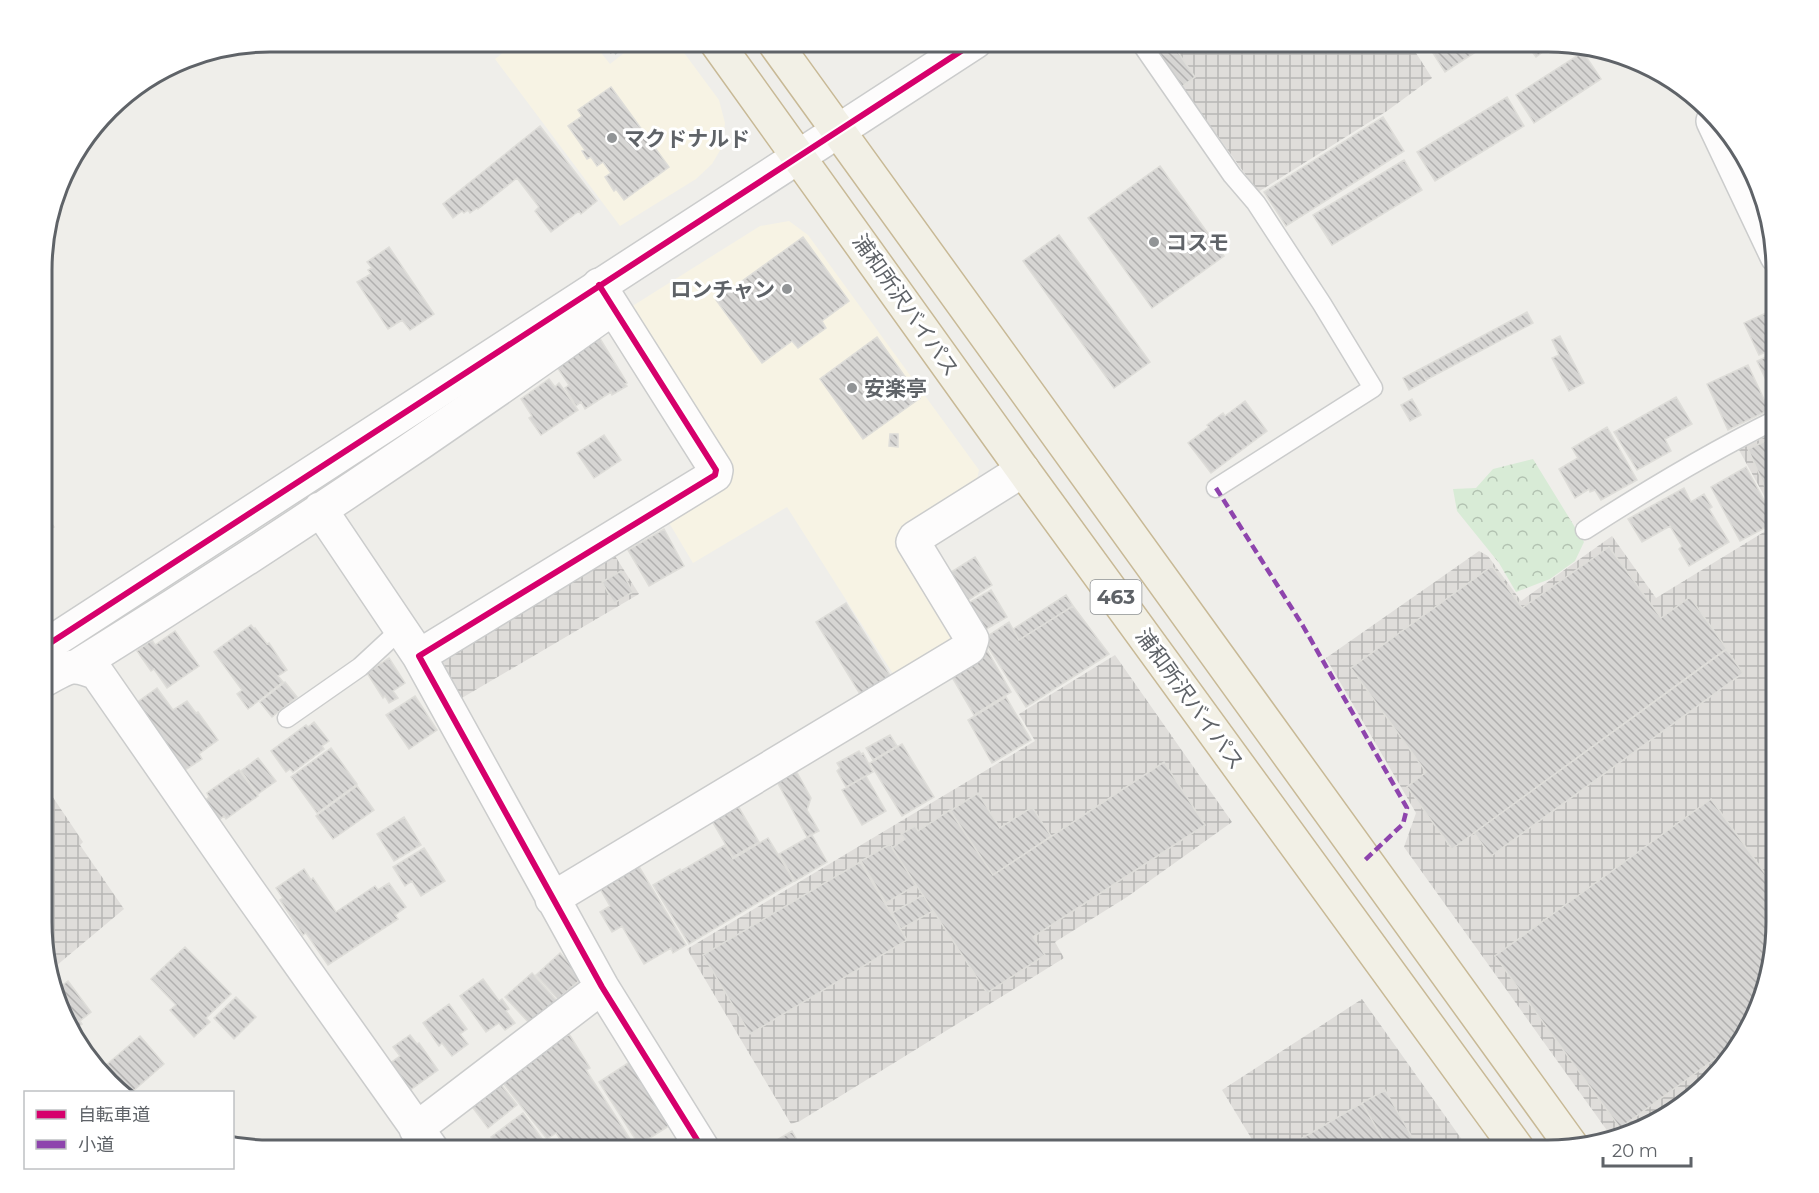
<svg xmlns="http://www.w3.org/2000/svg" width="1819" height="1193" font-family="Montserrat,'Noto Sans JP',sans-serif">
	<defs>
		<pattern id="industrial-grid" width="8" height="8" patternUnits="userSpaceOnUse" patternTransform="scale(1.5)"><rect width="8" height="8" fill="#dfddda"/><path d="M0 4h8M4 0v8" fill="none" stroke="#b8b7b5"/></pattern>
		<pattern id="forest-crowns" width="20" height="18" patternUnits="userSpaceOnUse" patternTransform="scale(1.5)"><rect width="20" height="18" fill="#d8ebd6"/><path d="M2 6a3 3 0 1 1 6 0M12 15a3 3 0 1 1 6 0" fill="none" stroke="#b2c2b1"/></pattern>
		<pattern id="building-back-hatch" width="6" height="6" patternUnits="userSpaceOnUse" patternTransform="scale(1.5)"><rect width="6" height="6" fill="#d6d5d3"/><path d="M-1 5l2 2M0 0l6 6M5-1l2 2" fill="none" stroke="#b1b0af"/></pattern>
	</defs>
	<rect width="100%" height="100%" fill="#efeeea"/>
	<path fill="#f7f3e4" d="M517,42H606L598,49L610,64L638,42H676L719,100L725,123L722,147L712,164L696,179L620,226L495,59Z
		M789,221L808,235L979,470L975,489L900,533L954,636L951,649L897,680L787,507L693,563L665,516L732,477L631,321L634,305L760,226Z"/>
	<path fill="url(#industrial-grid)" d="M1150,42H1409L1432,78L1387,111L1258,192Z
		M1777,431V519L1739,450Z
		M1777,524V728L1767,736L1777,753V937L1765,997L1738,1050L1663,1121L1611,1136L1404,847L1416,813L1326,658L1479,551L1488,556L1521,601L1612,536L1656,598Z
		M612,551L639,594L455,702L436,657Z
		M1115,655L1232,822L1127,897L1055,942L1064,958L800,1121L791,1124L687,949L1035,741L1019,714Z
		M44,784L83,842L80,845L124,909L50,971L44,952Z
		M1362,999L1470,1151H1259L1222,1090Z"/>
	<path fill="url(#forest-crowns)" d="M1533,459L1584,542L1575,561L1550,579L1516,592L1499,563L1457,511L1453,489L1476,488L1493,469Z"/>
	<path fill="url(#building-back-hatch)" stroke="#deddd9" stroke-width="1.5" d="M1150,42H1171L1195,77L1181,87Z
		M1426,42H1491L1445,72Z
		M1525,42H1549L1555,43L1536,57Z
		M1583,52L1601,79L1534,123L1516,95Z
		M611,87L669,167L624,200L616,189L614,191L605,177L611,173L603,162L597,166L591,157L587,159L582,151L585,150L568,126L582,116L578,110Z
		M1507,97L1524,126L1435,181L1417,152Z
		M1383,117L1404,151L1286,226L1264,192Z
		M540,126L597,201L581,214L579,211L551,232L535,211L539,207L517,178L478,209L477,208L470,213L468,210L464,213L462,211L453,218L443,204Z
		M1404,160L1422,190L1332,245L1313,215Z
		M1160,166L1224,256L1152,308L1088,218Z
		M1059,235L1150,362L1114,388L1023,261Z
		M803,237L849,301L822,321L826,328L798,348L792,341L762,363L716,300Z
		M389,247L434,314L410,330L402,320L388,329L357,282L371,274L368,270L372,268L367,262Z
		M1777,308V347L1759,355L1744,323Z
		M1527,312L1533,323L1426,380L1420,369Z
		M593,327L627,383L625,384L627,386L612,395L611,392L585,409L581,402L576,406L565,388L569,385L551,358Z
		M1560,336L1584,383L1569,391L1552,358L1559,355L1552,340Z
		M877,337L920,398L863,439L820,379Z
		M1777,352V403L1757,361Z
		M1748,365L1769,410L1728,430L1707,384Z
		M1420,369L1426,381L1409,390L1403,378Z
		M549,379L555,387L559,383L578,410L541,435L529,418L532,416L521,399Z
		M1676,397L1692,424L1665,439L1671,451L1637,470L1614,432Z
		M1412,399L1421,415L1410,421L1401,405Z
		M1245,401L1267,431L1211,473L1188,443L1209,427L1207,425L1223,413L1225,416Z
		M1607,427L1637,480L1601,500L1595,490L1590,492L1589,489L1575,498L1559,469L1578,458L1572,448Z
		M890,434H898V447L889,446Z
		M604,435L621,460L594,478L577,453Z
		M1777,436V482L1765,487L1748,449Z
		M1746,467L1776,522L1740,541L1711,487Z
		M1777,483V511L1765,489Z
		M1684,488L1691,502L1704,494L1712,507L1709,509L1729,542L1689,566L1679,549L1682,546L1670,526L1642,542L1628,519Z
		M44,512L54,527L44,533Z
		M664,529L684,566L649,586L628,550Z
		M1609,547L1661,618L1690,597L1727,649L1452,849L1407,787L1426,772L1351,668L1492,566L1522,608Z
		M975,557L992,585L965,602L948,574Z
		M621,571L633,592L614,603L602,582Z
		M991,590L1007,617L983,631L967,604Z
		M1066,595L1073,606L1019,640L1013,629Z
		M846,603L893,680L863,699L816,622Z
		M1073,606L1109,654L1026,707L983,639L1009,622L1019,640Z
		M251,625L254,629L255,628L267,644L269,643L287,670L278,676L283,682L248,709L237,694L242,690L214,652Z
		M175,631L199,666L167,688L154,669L151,671L137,651L152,640L155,645Z
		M1726,649L1743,673L1491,856L1474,833Z
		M987,650L1011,692L974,715L949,672Z
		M389,658L405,683L393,691L398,698L389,703L385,696L383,698L367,673Z
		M285,682L297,697L272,717L260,702Z
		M157,688L173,710L187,701L196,713L198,712L218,740L199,754L202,759L179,774L132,706Z
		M415,696L437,730L409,749L386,715Z
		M1006,697L1031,740L992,763L968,720Z
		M314,722L329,741L322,746L324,749L293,772L290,769L286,772L271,751L306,725L308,727Z
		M1777,728V753L1767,736Z
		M890,735L897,746L873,760L866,748Z
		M902,744L934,797L902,816L870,763Z
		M331,748L357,784L317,813L291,777Z
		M859,751L861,754L863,753L873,772L846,787L837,771L840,768L837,763Z
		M258,758L276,781L258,794L241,771Z
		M1164,762L1205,825L1033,937L1045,955L987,993L892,848L905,839L901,834L915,826L918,831L950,810L993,875Z
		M794,767L811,798L807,810L819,831L807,837L775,778Z
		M239,770L258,796L226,819L224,816L219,820L204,801L209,797L207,793Z
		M866,776L886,811L862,825L842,790Z
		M357,786L374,810L333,839L316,816Z
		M978,793L1000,828L1032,807L1051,836L993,875L950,811Z
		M1711,799L1777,890V937L1765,997L1745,1037L1620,1128L1495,956Z
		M738,806L759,842L733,857L712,821Z
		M404,817L421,845L394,861L377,834Z
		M812,835L827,862L795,881L779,854Z
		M768,838L794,881L689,944L653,885L680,869L681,871L725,845L733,859Z
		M890,844L916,885L886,903L861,861Z
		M424,848L445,881L421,896L412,881L405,886L393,867Z
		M860,862L907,940L750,1034L703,955Z
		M638,865L686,945L673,953L671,948L644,964L622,926L612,932L600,912L610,906L599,887Z
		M304,869L311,880L313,878L336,912L375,886L378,890L389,883L406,907L395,915L398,919L328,965L306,933L303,935L280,900L283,898L276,888Z
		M923,895L933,911L901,929L892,913Z
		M185,947L231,994L206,1018L210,1022L194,1037L170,1010L176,1005L151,979Z
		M560,953L582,978L558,999L536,975Z
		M532,973L557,1001L531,1025L505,997Z
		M483,979L499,1001L502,999L509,1009L506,1011L515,1023L505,1030L499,1023L486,1032L460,996Z
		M68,981L91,1012L80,1021L82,1024L71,1032L57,989Z
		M236,997L256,1017L234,1039L214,1018Z
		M449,1004L467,1029L460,1034L468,1044L452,1056L442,1043L439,1046L423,1023Z
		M569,1034L590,1068L586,1070L632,1142L619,1151H568L556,1133L547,1139L499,1078Z
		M410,1035L417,1044L419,1043L438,1070L406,1093L386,1066L400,1056L393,1047Z
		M140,1036L164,1064L132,1092H128L105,1066Z
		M631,1061L672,1124L639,1145L599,1082Z
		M499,1082L517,1105L488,1128L470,1104Z
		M1385,1090L1420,1151H1390L1362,1103Z
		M1362,1103L1390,1151H1280Z
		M523,1113L543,1140L528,1151H496L489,1142L493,1139L491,1137Z
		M792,1131L803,1151H767L765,1147Z
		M546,1141L553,1151H534Z"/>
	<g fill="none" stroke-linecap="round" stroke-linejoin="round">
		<g stroke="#cbcccc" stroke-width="21">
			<path id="service" d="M1140,42L1232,175L1256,203L1322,304L1373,388L1216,488
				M1585,530C1647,490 1710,452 1777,419
				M287,718L360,667L401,629"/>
		</g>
		<g stroke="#cbcccc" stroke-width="36">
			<path id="minor" d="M1713,121L1777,256
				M599,285L716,470L715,475L419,656L602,987L704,1151
				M320,509L419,656
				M79,665C261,552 439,433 613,308
				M44,680C68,667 70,662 97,673L247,889L433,1151
				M552,899L969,648L972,639L913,542L915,538L1023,470
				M416,1129L602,987"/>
		</g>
		<g stroke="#cbcccc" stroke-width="36">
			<path id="tertiary" d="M44,647L975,42"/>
		</g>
		<g stroke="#c8b996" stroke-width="36">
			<path id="trunk" d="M716,42L1023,470L1519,1151
				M774,42L1573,1148"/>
		</g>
		<path stroke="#cacfcc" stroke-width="4" stroke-dasharray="6 3" stroke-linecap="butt" d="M616,42L609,48L613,54L629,42"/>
		<use href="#service" stroke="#fdfcfc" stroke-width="18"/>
		<use href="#minor" stroke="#fdfcfc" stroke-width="33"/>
		<use href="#tertiary" stroke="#fdfcfc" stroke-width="33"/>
		<use href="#trunk" stroke="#f2f0e6" stroke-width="33"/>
		<path stroke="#8e44ad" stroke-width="4.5" stroke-dasharray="9 4.5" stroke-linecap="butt" d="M1216,488L1303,626L1407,808L1403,824L1365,860"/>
		<g stroke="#fff" stroke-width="10">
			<path id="cycleway" d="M599,285L716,470L715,475L419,656L602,987L704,1151
				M44,647L975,42"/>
		</g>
		<use href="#cycleway" stroke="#d6006c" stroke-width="6"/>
	</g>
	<g fill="#919496" stroke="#fff" stroke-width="2">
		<circle cx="612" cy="138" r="6"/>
		<circle cx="1154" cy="242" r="6"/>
		<circle cx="787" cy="289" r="6"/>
		<circle cx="852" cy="388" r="6"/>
	</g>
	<g text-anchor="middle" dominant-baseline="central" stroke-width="6" stroke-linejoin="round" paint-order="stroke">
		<rect fill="#fff" stroke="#8f9295" stroke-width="1.5" x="1090.5" y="580" width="51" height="34" rx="4.5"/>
		<g font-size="20" font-weight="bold" fill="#5f6368">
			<text x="1116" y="597">463</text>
		</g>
		<g font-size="21" font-weight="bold" fill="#5f6368" stroke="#fff" text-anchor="start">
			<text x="624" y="138">マクドナルド</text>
			<text x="1166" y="242">コスモ</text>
			<text x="775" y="289" text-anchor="end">ロンチャン</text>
			<text x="864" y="388">安楽亭</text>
		</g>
		<g font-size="21" fill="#5f6368" stroke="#fff">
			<text transform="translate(906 305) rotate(55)">浦和所沢バイパス</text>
			<text transform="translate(1190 699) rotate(54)">浦和所沢バイパス</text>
		</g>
	</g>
	<path d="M0 0H1819V1193H0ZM270 52H1548A218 218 0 0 1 1766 270V922A218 218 0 0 1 1548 1140H270A218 218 0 0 1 52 922V270A218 218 0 0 1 270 52Z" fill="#fff" fill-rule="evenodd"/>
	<path fill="none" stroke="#5f6368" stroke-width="3" d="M270 52H1548A218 218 0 0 1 1766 270V922A218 218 0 0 1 1548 1140H270A218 218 0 0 1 52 922V270A218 218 0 0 1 270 52Z"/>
	<rect x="24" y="1091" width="210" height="78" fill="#ffffff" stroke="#bfc1c3" stroke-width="1.5"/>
	<rect x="36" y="1110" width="30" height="9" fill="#d6006c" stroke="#bfc1c3" stroke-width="1.5"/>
	<text x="78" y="1121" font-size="18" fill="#5f6368">自転車道</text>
	<rect x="36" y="1140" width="30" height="9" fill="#8e44ad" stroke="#bfc1c3" stroke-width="1.5"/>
	<text x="78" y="1151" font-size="18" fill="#5f6368">小道</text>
	<path d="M1603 1157v9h88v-9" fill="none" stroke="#5f6368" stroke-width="3"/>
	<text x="1612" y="1157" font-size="18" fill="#5f6368" stroke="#ffffff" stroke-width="4.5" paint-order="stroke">20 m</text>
</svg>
